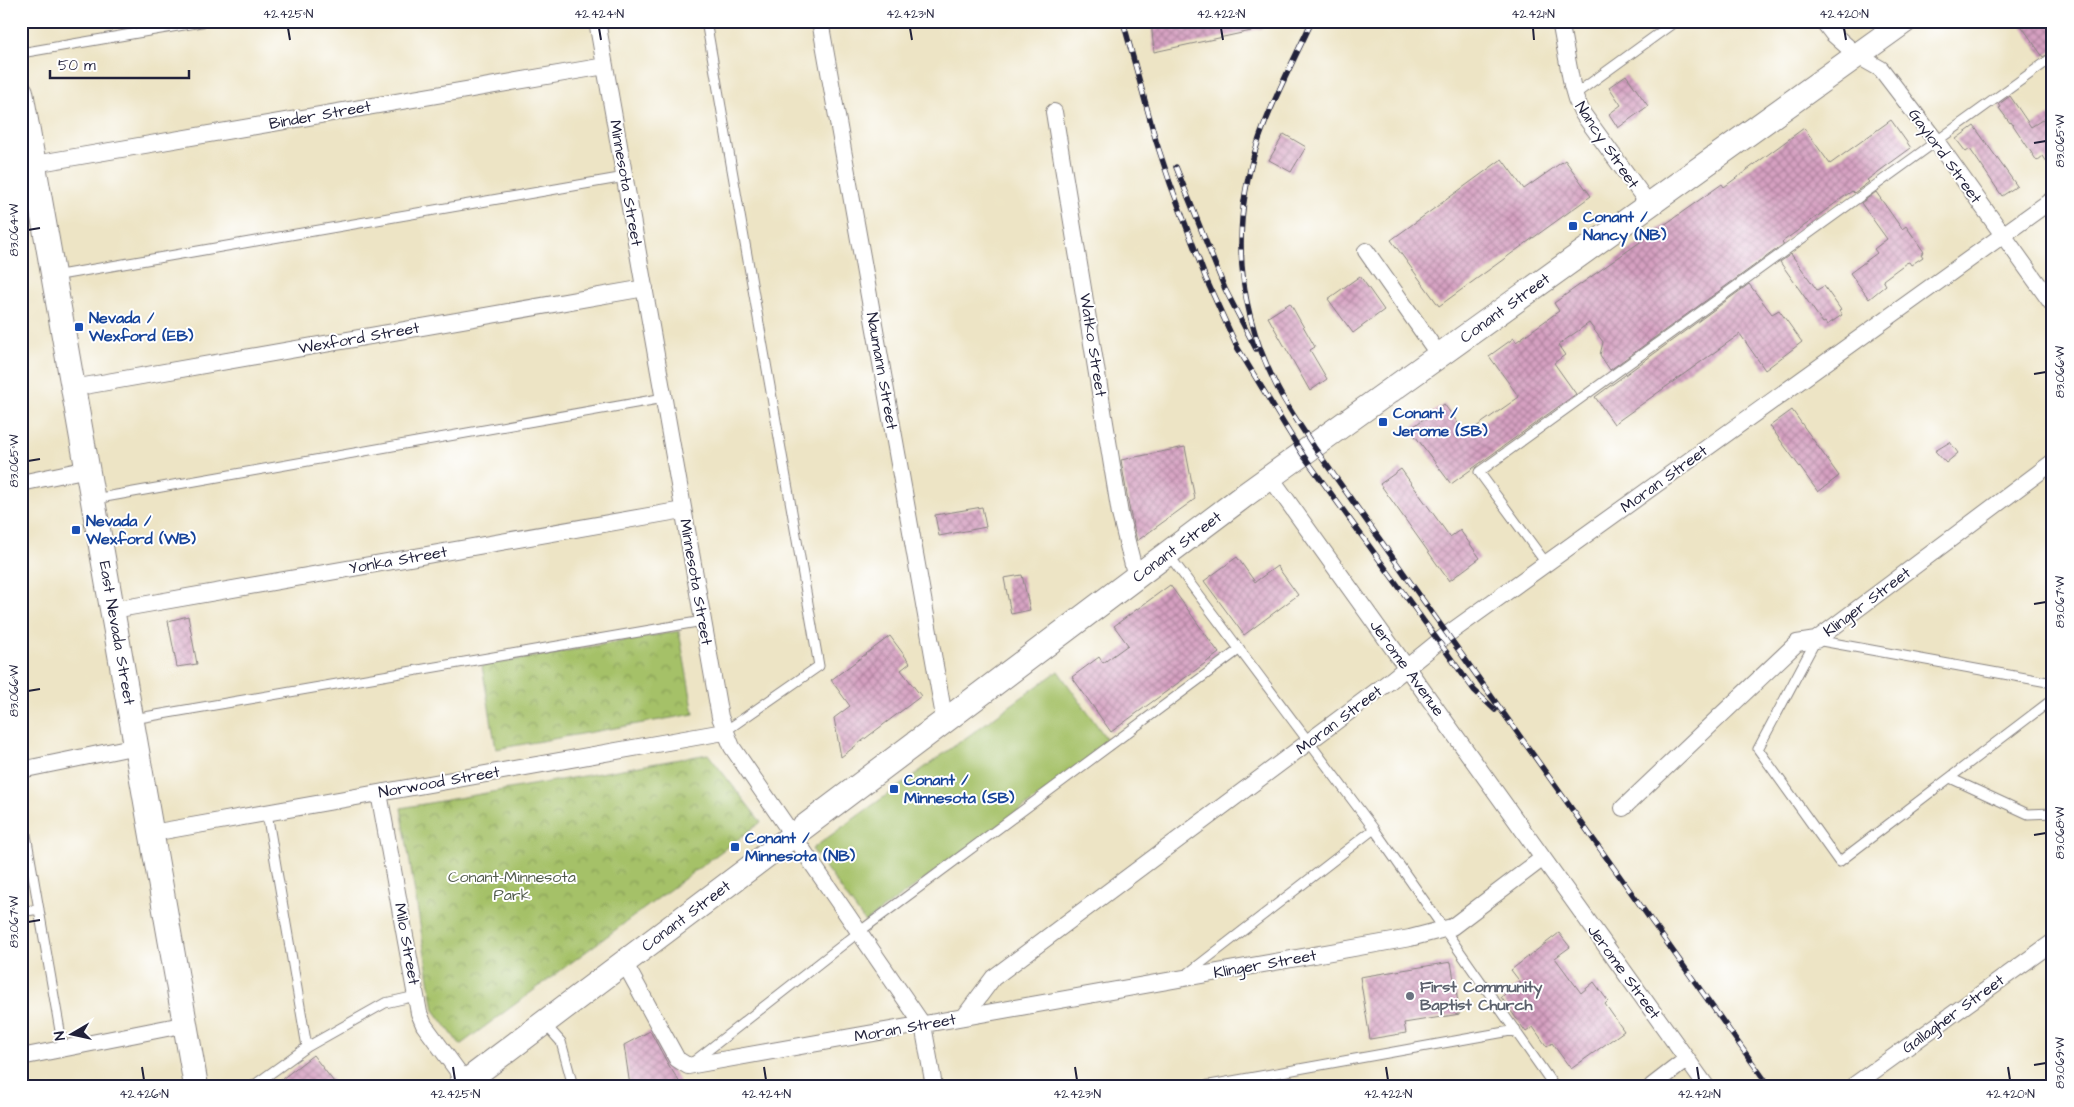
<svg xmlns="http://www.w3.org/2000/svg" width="2074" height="1107" font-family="'Architects Daughter',sans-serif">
	<defs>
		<pattern id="park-crowns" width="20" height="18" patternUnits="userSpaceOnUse" patternTransform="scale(1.25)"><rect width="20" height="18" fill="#a5c168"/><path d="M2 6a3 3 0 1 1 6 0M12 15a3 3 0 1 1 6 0" fill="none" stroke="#869c57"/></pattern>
		<pattern id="building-cross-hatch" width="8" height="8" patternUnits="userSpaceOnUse" patternTransform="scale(1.25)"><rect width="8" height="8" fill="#d6a0c1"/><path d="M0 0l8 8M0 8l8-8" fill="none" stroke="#ad829e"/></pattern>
	</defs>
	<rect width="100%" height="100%" fill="#fff"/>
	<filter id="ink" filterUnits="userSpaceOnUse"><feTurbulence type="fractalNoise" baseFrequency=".02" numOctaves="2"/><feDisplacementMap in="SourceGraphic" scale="10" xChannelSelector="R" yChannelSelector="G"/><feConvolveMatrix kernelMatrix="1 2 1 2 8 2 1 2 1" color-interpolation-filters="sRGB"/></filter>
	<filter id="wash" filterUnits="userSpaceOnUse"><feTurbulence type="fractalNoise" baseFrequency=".0096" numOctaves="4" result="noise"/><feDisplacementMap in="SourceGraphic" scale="20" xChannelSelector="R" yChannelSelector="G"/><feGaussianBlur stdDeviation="1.12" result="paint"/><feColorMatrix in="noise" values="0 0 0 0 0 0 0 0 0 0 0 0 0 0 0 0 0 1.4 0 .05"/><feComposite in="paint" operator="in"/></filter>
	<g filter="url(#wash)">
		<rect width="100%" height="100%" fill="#ede4c5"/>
		<path fill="#a5c168" stroke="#647252" d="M1058,671L1111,745L865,922L812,849Z"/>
		<path fill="url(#park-crowns)" stroke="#647252" d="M679,631L694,714L496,749L482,666Z
			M708,754L761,822L460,1045L434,1010L401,808Z"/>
		<g id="blocks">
			<path fill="url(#building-cross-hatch)" d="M1151,21H1264L1265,28L1154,52Z
				M2018,21H2053V51L2043,57Z
				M1626,75L1648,106L1618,128L1609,114L1621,105L1609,87Z
				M2010,96L2031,127L2053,113V171L2043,156L2037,161L2011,122L2010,123L1999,108L2001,107L1999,104Z
				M1891,120L1911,148L1867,180L1869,182L1854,193L1852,191L1782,242L1784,244L1610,370L1600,355L1603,342L1589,323L1558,345L1565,355L1554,363L1576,394L1451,484L1410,429L1444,404L1466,434L1519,397L1489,356L1514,338L1516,342L1559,311L1554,303L1722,184L1724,187L1804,128L1830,164Z
				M1974,126L2017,186L2002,196L1970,149L1966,152L1956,139Z
				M1284,134L1306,147L1291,172L1269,160Z
				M1502,159L1524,189L1565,160L1591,196L1439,306L1391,240Z
				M1876,192L1902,229L1906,226L1924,252L1921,254L1923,257L1911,265L1909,262L1906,263L1883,280L1886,285L1869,299L1850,273L1877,253L1874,249L1887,239L1861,203Z
				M1791,254L1817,290L1824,286L1841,310L1839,311L1842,315L1827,325L1825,322L1823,323L1780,262Z
				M1360,276L1384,310L1353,333L1328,299Z
				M1749,284L1772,314L1779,310L1802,342L1765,370L1740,334L1614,424L1595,397Z
				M1290,303L1315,347L1310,350L1327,379L1310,391L1268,317Z
				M1792,410L1839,476L1818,492L1770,426Z
				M1950,442L1958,453L1946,463L1935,451Z
				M1185,447L1195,499L1137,541L1130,512L1121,460Z
				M1401,469L1450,537L1460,530L1480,558L1449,581L1380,484Z
				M982,507L986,527L939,536L935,515Z
				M1237,557L1255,582L1277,566L1298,595L1244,635L1204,581Z
				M1022,575L1030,610L1011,614L1004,578Z
				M1170,585L1219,653L1111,732L1072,677L1099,657L1103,663L1128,645L1114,626Z
				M188,616L197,664L177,667L168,621Z
				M890,636L910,663L901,670L921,696L841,757L834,718L850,706L831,680Z
				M1559,933L1570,947L1555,958L1581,993L1594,982L1608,1001L1605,1004L1624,1031L1571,1069L1552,1043L1547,1047L1533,1027L1526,1032L1501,997L1521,983L1511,970Z
				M1451,962L1460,1014L1404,1023L1406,1033L1370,1039L1360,977Z
				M650,1031L668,1064L682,1086H630L624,1045Z
				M313,1055L337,1086H273Z"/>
		</g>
	</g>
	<g filter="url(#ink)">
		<use href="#blocks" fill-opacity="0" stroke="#888380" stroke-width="1"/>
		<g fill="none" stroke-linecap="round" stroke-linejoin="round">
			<g stroke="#888380" stroke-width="11">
				<path id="lane" d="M706,21L819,666L724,732
					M21,53L207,21
					M1574,95L1676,21
					M54,276L625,177
					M94,499L664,398
					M1168,554L1374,829L1554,1086
					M1546,563L1479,472L2053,57
					M2053,683L1816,640L1758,749L1839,862L2053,699
					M133,719L703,621
					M1950,778L2028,814L2053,813
					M21,806L63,1048
					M267,813L307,1047
					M21,912L39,909
					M1187,974L1374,829
					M545,1024L561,1042L573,1086
					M693,1062L859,932L1240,649
					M253,1086L307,1047L385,1003L416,996
					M1204,1086L1516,1030"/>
			</g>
			<g stroke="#888380" stroke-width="18">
				<path id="street" d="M597,21L720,717L732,747L923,1025L934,1086
					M820,21L945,722
					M1560,21L1572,85L1576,99L1583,114L1650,206
					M1823,21L1833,34L1858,56L1881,69L1936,141L2053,305
					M1054,112L1120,514L1136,577
					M34,164L605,66
					M21,194L39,190
					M1366,251L1439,355
					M73,388L645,288
					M1271,478L1706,1086
					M21,483L88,469
					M113,610L683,510
					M21,770L137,746
					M379,793L419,1013L424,1025L465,1081
					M1623,808L1797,643L1816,640L2053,462
					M152,833L724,732
					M624,962L677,1059L688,1066L1410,938L1452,927L1543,858
					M964,1017L993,978L1390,681L1448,634L2053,199
					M21,1057L187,1024
					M1652,1086L1687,1059
					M1853,1086L2053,942"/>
			</g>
			<g stroke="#888380" stroke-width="26">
				<path id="secondary" d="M21,92L196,1086
					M460,1086L1245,495L1905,21"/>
			</g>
			<use href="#lane" stroke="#fff" stroke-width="9"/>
			<use href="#street" stroke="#fff" stroke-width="16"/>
			<use href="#secondary" stroke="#fff" stroke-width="24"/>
			<g stroke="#22223b" stroke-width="5.5">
				<path id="rail" d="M1123,21L1156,141L1170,183L1206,279L1237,347L1303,455L1474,690L1495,710
					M1312,21C1294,60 1273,99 1259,139C1230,224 1236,305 1276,385C1287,407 1301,426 1314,447L1769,1086
					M1176,167L1225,289L1256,349"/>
			</g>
			<use href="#rail" stroke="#fff" stroke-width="4" stroke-dasharray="11" stroke-linecap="butt"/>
		</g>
	</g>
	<path fill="none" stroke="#22223b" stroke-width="2" d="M288,28L290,40M599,28L601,40M910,28L912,40M1221,28L1223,40M1533,28L1534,40M1844,28L1846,40M2034,143L2046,141M28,230L40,228M2034,374L2046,372M28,461L40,459M2034,604L2046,602M28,691L40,689M2034,835L2046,833M28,922L40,920M2034,1065L2046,1063M142,1067L144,1080M453,1067L455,1080M764,1067L766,1080M1075,1067L1077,1080M1386,1067L1388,1080M1697,1067L1699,1080M2008,1067L2010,1080"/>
	<g fill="#1a4fb4" stroke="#fff" stroke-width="2">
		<rect x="1568" y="221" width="10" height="10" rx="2.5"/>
		<rect x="74" y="322" width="10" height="10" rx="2.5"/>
		<rect x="1378" y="417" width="10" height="10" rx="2.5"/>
		<rect x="71" y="525" width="10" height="10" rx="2.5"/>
		<rect x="889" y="784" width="10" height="10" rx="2.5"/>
		<rect x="730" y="842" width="10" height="10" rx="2.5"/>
	</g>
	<circle fill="#6b7280" stroke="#fff" stroke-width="2" cx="1410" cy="996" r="5"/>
	<g text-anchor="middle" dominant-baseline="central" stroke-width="4" stroke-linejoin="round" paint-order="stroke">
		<g font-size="16" fill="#22223b" stroke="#fff">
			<text transform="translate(320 115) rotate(-10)">Binder Street</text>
			<text transform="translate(1607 145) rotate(56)">Nancy Street</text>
			<text transform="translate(1945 156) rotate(54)">Gaylord Street</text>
			<text transform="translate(626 183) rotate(80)">Minnesota Street</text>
			<text transform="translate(1505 308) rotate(-36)">Conant Street</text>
			<text transform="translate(359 338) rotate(-10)">Wexford Street</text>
			<text transform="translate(1093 345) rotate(81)">Watko Street</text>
			<text transform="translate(882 371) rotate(80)">Naumann Street</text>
			<text transform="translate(1664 479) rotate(-36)">Moran Street</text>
			<text transform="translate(1177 547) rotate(-37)">Conant Street</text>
			<text transform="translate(398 560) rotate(-10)">Yonka Street</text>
			<text transform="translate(696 582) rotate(80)">Minnesota Street</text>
			<text transform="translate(1867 602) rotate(-37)">Klinger Street</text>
			<text transform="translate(117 633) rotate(80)">East Nevada Street</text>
			<text transform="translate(1407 668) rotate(54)">Jerome Avenue</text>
			<text transform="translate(1339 720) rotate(-37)">Moran Street</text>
			<text transform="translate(439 782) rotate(-10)">Norwood Street</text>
			<text transform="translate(686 916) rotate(-37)">Conant Street</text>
			<text transform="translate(407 944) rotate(80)">Milo Street</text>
			<text transform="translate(1265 964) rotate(-10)">Klinger Street</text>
			<text transform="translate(1624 972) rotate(54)">Jerome Street</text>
			<text transform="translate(1953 1014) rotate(-36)">Gallagher Street</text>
			<text transform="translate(905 1028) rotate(-10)">Moran Street</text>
		</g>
		<g font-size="16" font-weight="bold" fill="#164399" stroke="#fff" text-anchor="start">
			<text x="1583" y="217">Conant /<tspan x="1583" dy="18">Nancy (NB)</tspan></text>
			<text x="89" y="318">Nevada /<tspan x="89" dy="18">Wexford (EB)</tspan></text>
			<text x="1393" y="413">Conant /<tspan x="1393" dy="18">Jerome (SB)</tspan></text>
			<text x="86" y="521">Nevada /<tspan x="86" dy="18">Wexford (WB)</tspan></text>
			<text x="904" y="780">Conant /<tspan x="904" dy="18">Minnesota (SB)</tspan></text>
			<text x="745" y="838">Conant /<tspan x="745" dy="18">Minnesota (NB)</tspan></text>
		</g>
		<g font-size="16" fill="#505a4b" stroke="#fff">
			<text x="512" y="877">Conant-Minnesota<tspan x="512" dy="18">Park</tspan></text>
		</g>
		<g font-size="16" font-weight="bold" fill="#5b616d" stroke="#fff" text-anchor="start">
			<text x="1420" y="987">First Community<tspan x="1420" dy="18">Baptist Church</tspan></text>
		</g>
	</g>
	<rect width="2074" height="1107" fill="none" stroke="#fff" stroke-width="55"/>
	<g transform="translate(72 1034) rotate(261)" stroke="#ffffff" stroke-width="4" paint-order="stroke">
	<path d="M0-4L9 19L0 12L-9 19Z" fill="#22223b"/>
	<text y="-8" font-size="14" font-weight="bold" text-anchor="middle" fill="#22223b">N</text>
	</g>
	<path d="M50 70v8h139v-8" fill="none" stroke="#22223b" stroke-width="2.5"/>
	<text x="58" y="70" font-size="15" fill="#22223b" stroke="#ffffff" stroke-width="4" paint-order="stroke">50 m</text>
	<rect x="28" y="28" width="2018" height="1052" fill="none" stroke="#22223b" stroke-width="2"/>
	<g font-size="12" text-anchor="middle" fill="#22223b">
		<text x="288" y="18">42.425°N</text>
		<text x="599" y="18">42.424°N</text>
		<text x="910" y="18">42.423°N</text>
		<text x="1221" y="18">42.422°N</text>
		<text x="1533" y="18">42.421°N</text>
		<text x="1844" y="18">42.420°N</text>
		<text transform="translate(2060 141) rotate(-90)" y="4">83.065°W</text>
		<text transform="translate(14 230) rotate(-90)" y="4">83.064°W</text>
		<text transform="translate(2060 372) rotate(-90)" y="4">83.066°W</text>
		<text transform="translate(14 461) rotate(-90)" y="4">83.065°W</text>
		<text transform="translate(2060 602) rotate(-90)" y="4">83.067°W</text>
		<text transform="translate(14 691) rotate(-90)" y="4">83.066°W</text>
		<text transform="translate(2060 833) rotate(-90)" y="4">83.068°W</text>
		<text transform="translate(14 922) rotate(-90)" y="4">83.067°W</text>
		<text transform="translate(2060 1063) rotate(-90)" y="4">83.069°W</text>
		<text x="144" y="1098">42.426°N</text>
		<text x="455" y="1098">42.425°N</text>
		<text x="766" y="1098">42.424°N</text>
		<text x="1077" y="1098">42.423°N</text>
		<text x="1388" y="1098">42.422°N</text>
		<text x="1699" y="1098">42.421°N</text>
		<text x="2010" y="1098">42.420°N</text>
	</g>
</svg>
